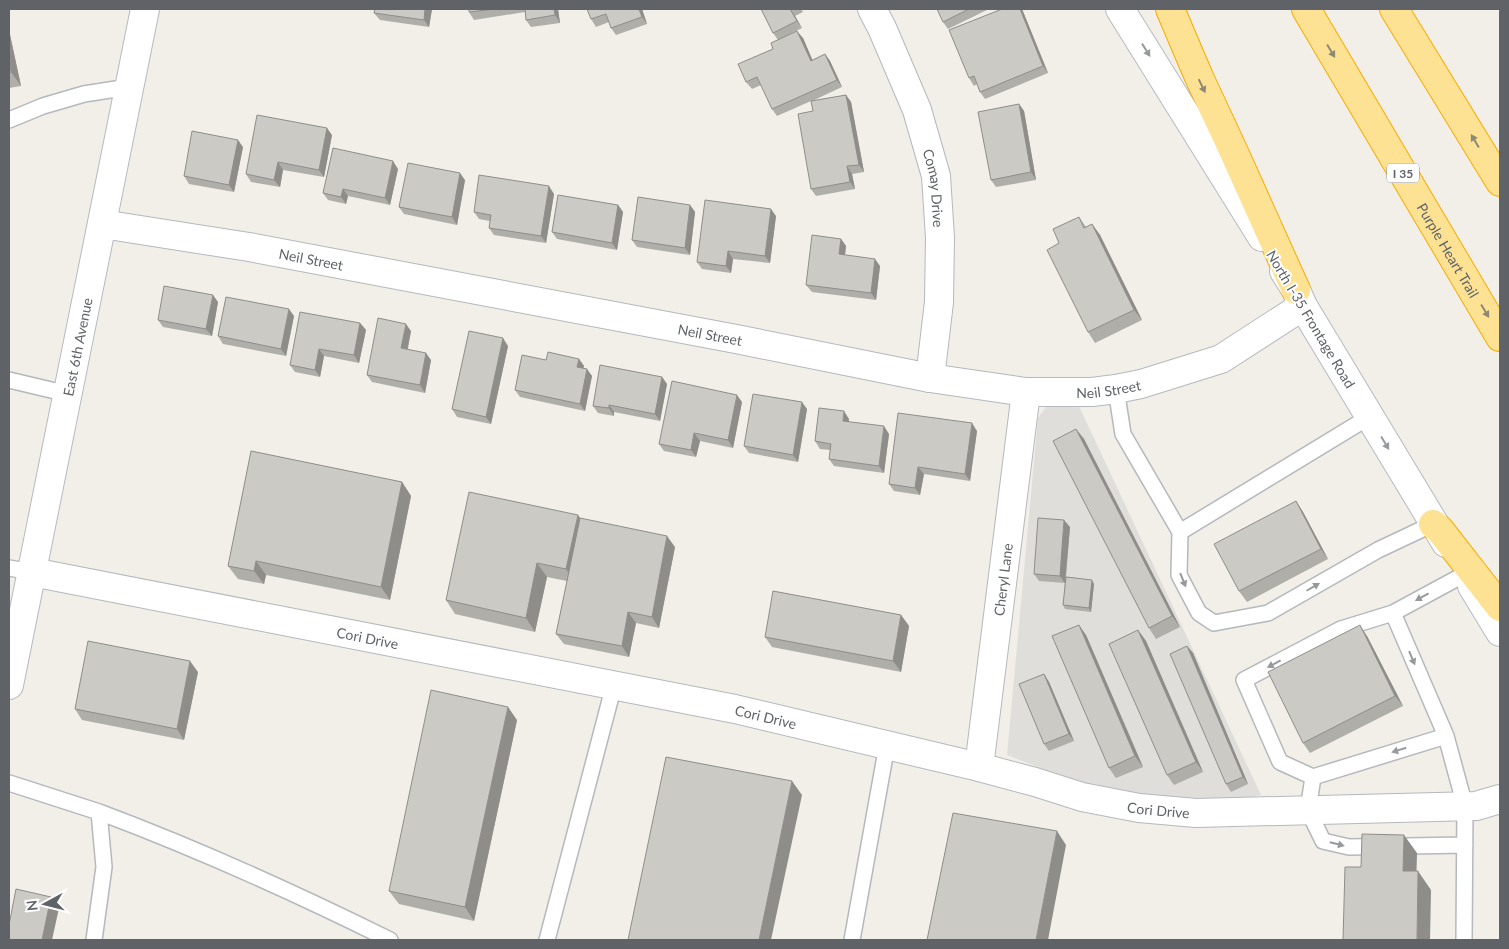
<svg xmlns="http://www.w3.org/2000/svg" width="1509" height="949" font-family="Lato,sans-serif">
	<rect width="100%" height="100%" fill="#f1efe8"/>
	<path fill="#e0deda" d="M1054,402L1078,404L1261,795L1215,803L1172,805L1082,784L1007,755L1038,418L1046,407Z"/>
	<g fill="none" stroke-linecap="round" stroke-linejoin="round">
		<g stroke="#b5b8bc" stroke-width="18">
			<path id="service" d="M9,120L43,106L84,94L129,87
				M9,380L68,394
				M1116,389L1123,434L1180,532L1369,417
				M1180,532L1179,575L1199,613L1214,623L1268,613L1378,550L1433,524
				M9,568L32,572
				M1393,613L1446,736L1465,806L1464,940
				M1446,736L1313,777L1280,762L1244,680L1341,629L1393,613L1465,574
				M1313,777L1308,810L1323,841L1349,847L1465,845
				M9,783L99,812L104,867L94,940
				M99,812C198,849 295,893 390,940
				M547,940L614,685
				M852,940L887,745"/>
		</g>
		<g stroke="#b5b8bc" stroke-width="30">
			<g id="minor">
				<path id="s1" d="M872,9L882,28L917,110L936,176L940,238L939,302L930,378"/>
				<path id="s2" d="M102,224L249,247L736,339L930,378L1026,392H1092L1116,389L1141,384L1221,359L1303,306"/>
				<path id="s3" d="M32,572L735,709L979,767L1035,782L1082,797L1139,808L1196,813L1476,806L1500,799"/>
				<path id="s4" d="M979,767L1026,392"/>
			</g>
		</g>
		<g stroke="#b6babf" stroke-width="30">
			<g id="secondary">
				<path d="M1120,9L1262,237"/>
				<path d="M1284,271L1296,290L1303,306L1446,543"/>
				<path d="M1472,586L1500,632"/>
				<path id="s5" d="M9,685L145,9"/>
			</g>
		</g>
		<g stroke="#f9ab00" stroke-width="30">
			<g id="motorway">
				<path d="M1170,9L1199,77L1233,150L1296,290"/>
				<path id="s6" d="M1306,9L1500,337"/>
				<path d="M1394,9L1500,182"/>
				<path d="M1433,524L1440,530L1500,607"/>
			</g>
		</g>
		<use href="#service" stroke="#fff" stroke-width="15"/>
		<use href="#minor" stroke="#fff" stroke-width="28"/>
		<use href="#secondary" stroke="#fff" stroke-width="28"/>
		<use href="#motorway" stroke="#fde293" stroke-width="28"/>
	</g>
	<path fill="#afaea9" d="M375,9H432L429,27L380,20L374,13Z
		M469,9H558L560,23L531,27L526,20L525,12L474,20L469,12Z
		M587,9H642L647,24L616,35L611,28L609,22L596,27L591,19Z
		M761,9H801L803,12L795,16L802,28L782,38H803L812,60L825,54L830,61L842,87L812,101L846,95L851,102L864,172L852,174L855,189L816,196L811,189L813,111L811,101L777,116L772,109L761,85L752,89L746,82L773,49L778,40L773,33Z
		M937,9H989L948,29L943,22Z
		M1002,9H1022L1048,73L985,99L980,92L977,84L974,86L969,78Z
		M9,30L21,86L9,88Z
		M1019,104L1024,111L1036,180L996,187L991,180Z
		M332,135L324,177L283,170L280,187L251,182L246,174Z
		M243,147L234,192L189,184L184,176Z
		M398,169L390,205L348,196L346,204L328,200L323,193Z
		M465,180L457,225L404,214L399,207Z
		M554,194L546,243L494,235L489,228L490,221L479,219L474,212Z
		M618,205L623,212L617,250L557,239L552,232Z
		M690,205L695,212L690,255L637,247L632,240Z
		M776,216L770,263L733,259L731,273L702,269L697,262Z
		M1079,217L1086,227L1092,224L1100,235L1142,320L1095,343L1088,332L1059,243Z
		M841,239L846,246L845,255L880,266L876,300L812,292L806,285Z
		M218,302L212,336L163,327L158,320Z
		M294,316L286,356L223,344L218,336Z
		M360,323L366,330L359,363L324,356L320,377L295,372L290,365Z
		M411,331L408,349L431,360L425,393L372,382L367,375Z
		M508,346L491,424L457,417L452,409Z
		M579,359L584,366L583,368L592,376L585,411L520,397L515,390L546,360Z
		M662,377L667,384L660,421L614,412V416L598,413L593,406Z
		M742,402L733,448L700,441L696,457L664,451L659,444Z
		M807,409L798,462L749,453L744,446Z
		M849,419V422L889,434L884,473L834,466L829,459L830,450L820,449L815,441Z
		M1076,429L1084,439L1180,627L1156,639L1149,628Z
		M977,431L970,481L924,474L920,495L894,491L889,484Z
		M402,482L411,496L390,600L266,575L264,584L238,579L228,566Z
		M1296,501L1303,512L1328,559L1247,602L1239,591Z
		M578,515L580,518L675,547L659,628L636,623L629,657L564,644L556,634L567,581L547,577L535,632L455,614L446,600Z
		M1070,527L1066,577L1094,584L1091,612L1065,609L1063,605L1065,583L1039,581L1034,574Z
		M901,615L909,626L901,672L772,647L765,637Z
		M1138,630L1146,641L1203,772L1174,785L1167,775Z
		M1086,635L1143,767L1116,778L1109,768Z
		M1367,636L1403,706L1310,753L1303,743Z
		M1187,646L1193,653L1248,784L1231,792L1226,784Z
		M198,672L184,740L82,720L75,709Z
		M1044,674L1049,682L1074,741L1049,751L1044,744Z
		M517,720L474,921L399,904L389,891Z"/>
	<path fill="#8f8d8a" d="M425,9H432L429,27L424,20Z
		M554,9H558L560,23L555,15Z
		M639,9H642L647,24L642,17Z
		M790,9L795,16L802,28L797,21Z
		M1020,9H1022L1048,73L1043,66Z
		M9,30L21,86L11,72L9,61Z
		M797,31L803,38L816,68L811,61Z
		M825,54L830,61L842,87L837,80Z
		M846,95L851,102L864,172L859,165Z
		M1019,104L1024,111L1036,180L1031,172Z
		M327,128L332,135L324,177L319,170Z
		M238,140L243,147L234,192L229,185Z
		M393,161L398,169L390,205L385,198Z
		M278,162L283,170L280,187L274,180Z
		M847,166L852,174L855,189L850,182Z
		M460,173L465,180L457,225L452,217Z
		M549,186L554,194L546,243L541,236Z
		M343,189L348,196L346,204L341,197Z
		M618,205L623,212L617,250L612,243Z
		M690,205L695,212L690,255L685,248Z
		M771,209L776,216L770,263L765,256Z
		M1092,224L1100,235L1142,320L1134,310Z
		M841,239L846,246L844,262L839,254Z
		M728,251L733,259L731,273L726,266Z
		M875,259L880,266L876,300L871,293Z
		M213,295L218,302L212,336L206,329Z
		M289,309L294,316L286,356L281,349Z
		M360,323L366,330L359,363L354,355Z
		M406,324L411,331L406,355L401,348Z
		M503,338L508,346L491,424L486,417Z
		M319,349L324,356L320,377L315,370Z
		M426,353L431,360L425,393L420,385Z
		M579,359L584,366L582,374L577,367Z
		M587,369L592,376L585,411L580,404Z
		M662,377L667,384L660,421L655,414Z
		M737,395L742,402L733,448L728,440Z
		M802,402L807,409L798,462L793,455Z
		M609,405L614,412V416L609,408Z
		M844,411L849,419L848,428L843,421Z
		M972,423L977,431L970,481L965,474Z
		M884,426L889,434L884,473L879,466Z
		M1076,429L1084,439L1180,627L1172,616Z
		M694,433L700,441L696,457L691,450Z
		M918,467L924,474L920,495L915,488Z
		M402,482L411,496L390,600L381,587Z
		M1296,501L1303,512L1328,559L1321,549Z
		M578,515L587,529L575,583L566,569Z
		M1064,520L1070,527L1065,583L1060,576Z
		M667,536L675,547L659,628L652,617Z
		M256,561L266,575L264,584L254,571Z
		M537,563L547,577L535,632L526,618Z
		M1092,580L1094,584L1091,612L1089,608Z
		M628,612L636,623L629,657L622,646Z
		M901,615L909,626L901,672L893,661Z
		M1079,625L1086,635L1143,767L1135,756Z
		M1360,625L1367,636L1403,706L1395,696Z
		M1138,630L1146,641L1203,772L1196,762Z
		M1187,646L1193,653L1248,784L1243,777Z
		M190,661L198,672L184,740L177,729Z
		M1044,674L1049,682L1074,741L1069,734Z
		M508,707L517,720L474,921L465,907Z
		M792,781L802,795L771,940H759Z
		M1057,831L1066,845L1048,940H1036Z
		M1404,835L1417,853L1416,889L1403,871Z
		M1418,871L1431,890L1430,940H1417Z
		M51,897L59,908L52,940H42Z"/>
	<path fill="#cccac5" stroke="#8f8d8a" d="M375,9H425L424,20L374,13Z
		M469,9H495L469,12Z
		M525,9H554L555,15L526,20Z
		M587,9H639L642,17L611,28L606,14L591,19Z
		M761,9H790L797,21L773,33Z
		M937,9H969L943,22Z
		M1002,9H1020L1043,66L980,92L974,76L969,78L949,30Z
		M797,31L811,61L825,54L837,80L772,109L757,77L746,82L738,64L773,49L771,43Z
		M9,61L11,72L9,73Z
		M846,95L859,165L847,166L850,182L811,189L798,114L813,111L811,101Z
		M1019,104L1031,172L991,180L978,112Z
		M257,115L327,128L319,170L278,162L274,180L246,174Z
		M192,131L238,140L229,185L184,176Z
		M333,148L393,161L385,198L343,189L341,197L323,193Z
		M408,163L460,173L452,217L399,207Z
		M479,175L549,186L541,236L489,228L491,215L474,212Z
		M558,195L618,205L612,243L552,232Z
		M638,197L690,205L685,248L632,240Z
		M705,200L771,209L765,256L728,251L726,266L697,262Z
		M1079,217L1084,228L1092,224L1134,310L1088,332L1047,250L1059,243L1053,229Z
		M812,235L841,239L839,254L875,259L871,293L806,285Z
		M164,286L213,295L206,329L158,320Z
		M226,297L289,309L281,349L218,336Z
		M300,312L360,323L354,355L319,349L315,370L290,365Z
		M378,318L406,324L401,348L426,353L420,385L367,375Z
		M469,331L503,338L486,417L452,409Z
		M548,352L579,359L577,367L587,369L580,404L515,390L522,355L546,360Z
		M600,365L662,377L655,414L609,405V408L593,406Z
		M672,381L737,395L728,440L694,433L691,450L659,444Z
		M753,394L802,402L793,455L744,446Z
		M819,408L844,411L843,421L884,426L879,466L829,459L831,444L815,441Z
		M898,413L972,423L965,474L918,467L915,488L889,484Z
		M1076,429L1172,616L1149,628L1053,441Z
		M251,451L402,482L381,587L256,561L254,571L228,566Z
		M469,492L578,515L566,569L537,563L526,618L446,600Z
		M1296,501L1321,549L1239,591L1214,544Z
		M580,518L667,536L652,617L628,612L622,646L556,634Z
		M1038,518L1064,520L1060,576L1034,574Z
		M1066,577L1092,580L1089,608L1063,605Z
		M773,591L901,615L893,661L765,637Z
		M1079,625L1135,756L1109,768L1052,636Z
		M1360,625L1395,696L1303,743L1268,672Z
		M1138,630L1196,762L1167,775L1109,644Z
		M88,641L190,661L177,729L75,709Z
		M1187,646L1243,777L1226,784L1170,654Z
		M1044,674L1069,734L1044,744L1019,684Z
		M431,690L508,707L465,907L389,891Z
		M666,757L792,781L759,940H628Z
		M953,813L1057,831L1036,940H927Z
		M1362,834L1404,835L1403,871H1418L1417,940H1343L1345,867H1361Z
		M16,889L51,897L42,940H9V925Z"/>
	<defs><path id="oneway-solid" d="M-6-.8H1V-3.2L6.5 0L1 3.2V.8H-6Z" transform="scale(1.25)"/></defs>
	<g fill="#979a9d">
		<use href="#oneway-solid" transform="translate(1146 50) rotate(58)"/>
		<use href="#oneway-solid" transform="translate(1385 443) rotate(59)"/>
		<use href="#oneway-solid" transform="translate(1183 580) rotate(68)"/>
		<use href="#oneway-solid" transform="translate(1313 587) rotate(-30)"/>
		<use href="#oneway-solid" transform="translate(1422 597) rotate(151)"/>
		<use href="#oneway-solid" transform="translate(1412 658) rotate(67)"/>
		<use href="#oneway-solid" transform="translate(1274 664) rotate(152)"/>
		<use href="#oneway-solid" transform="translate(1399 750) rotate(163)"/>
		<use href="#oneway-solid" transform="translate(1337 844) rotate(14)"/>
	</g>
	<g fill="#8e8975">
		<use href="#oneway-solid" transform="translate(1331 51) rotate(59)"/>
		<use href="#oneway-solid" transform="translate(1202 86) rotate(64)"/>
		<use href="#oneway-solid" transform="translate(1475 141) rotate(-121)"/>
		<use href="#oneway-solid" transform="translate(1485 311) rotate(59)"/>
	</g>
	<g text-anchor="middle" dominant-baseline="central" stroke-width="4" stroke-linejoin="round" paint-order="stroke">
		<rect fill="#fff" stroke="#8f9295" stroke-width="1" x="1387" y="163.5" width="32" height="19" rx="4"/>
		<g font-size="12" font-weight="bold" fill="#5f6368">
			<text x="1403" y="173">I 35</text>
		</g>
		<g font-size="14" fill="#5f6368" stroke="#fff">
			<text stroke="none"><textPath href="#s1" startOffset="191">Comay Drive</textPath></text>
			<text stroke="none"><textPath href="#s6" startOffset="280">Purple Heart Trail</textPath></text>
			<text stroke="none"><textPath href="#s2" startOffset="212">Neil Street</textPath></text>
			<text transform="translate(1311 319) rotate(59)">North I-35 Frontage Road</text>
			<text stroke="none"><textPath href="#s2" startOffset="618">Neil Street</textPath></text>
			<text stroke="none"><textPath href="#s5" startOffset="345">East 6th Avenue</textPath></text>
			<text stroke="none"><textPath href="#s2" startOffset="1022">Neil Street</textPath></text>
			<text stroke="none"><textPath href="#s4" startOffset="189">Cheryl Lane</textPath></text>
			<text stroke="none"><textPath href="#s3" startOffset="342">Cori Drive</textPath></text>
			<text stroke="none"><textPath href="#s3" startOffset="748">Cori Drive</textPath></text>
			<text stroke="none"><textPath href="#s3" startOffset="1152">Cori Drive</textPath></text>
		</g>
	</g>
	<rect width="1509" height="949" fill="none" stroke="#5f6368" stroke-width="20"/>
	<g transform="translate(45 904) rotate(263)" stroke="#ffffff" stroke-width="4" paint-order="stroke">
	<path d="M0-4L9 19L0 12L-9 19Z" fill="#5f6368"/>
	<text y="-8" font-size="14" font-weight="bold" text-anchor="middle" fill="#5f6368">N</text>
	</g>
</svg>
